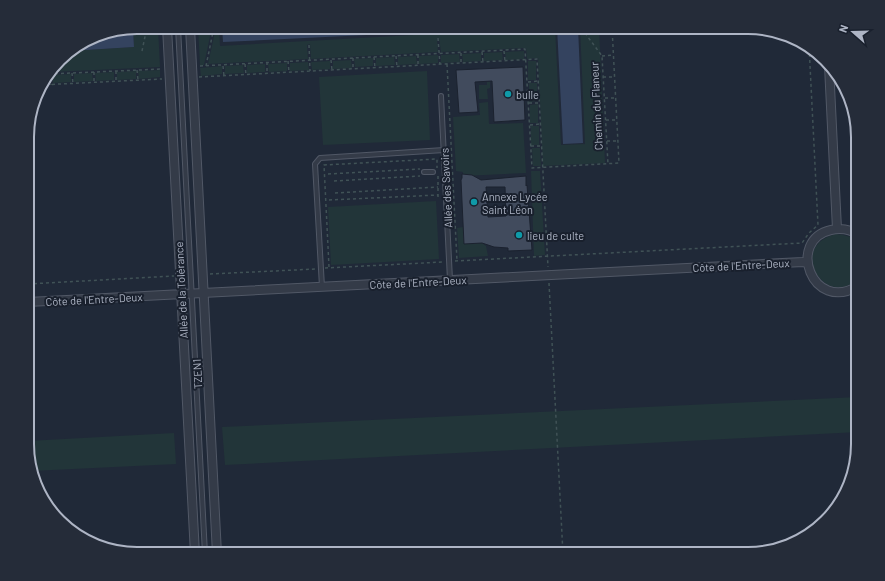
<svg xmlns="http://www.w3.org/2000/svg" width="885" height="581" font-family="Barlow,sans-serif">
	<rect width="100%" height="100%" fill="#202938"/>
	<path fill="#223539" d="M137,27H158L160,67L52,72V70L64,54L70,51L134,47L133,28Z
		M198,27H212L204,65H200Z
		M216,27H219L220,46L555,27L561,145L585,144L580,27H599L605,163L543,166L538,58L527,59L526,48L441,52L439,38H437L438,52L311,59L310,44L307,45L308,59L208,64Z
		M524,51V59L506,60L505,52Z
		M502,52L503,60L484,61V53Z
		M481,53V61L463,62L462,54Z
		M459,54L460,62L441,63V55Z
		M438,55V63L419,64V56Z
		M416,56L417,64L398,65V57Z
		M394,57L395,65L376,66V58Z
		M373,58V66L355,67L354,59Z
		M351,60L352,68L333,69V61Z
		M330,61V69L312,70L311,62Z
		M528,61H536V80H528Z
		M308,62L309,70L290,71V63Z
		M287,63V71L269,72L268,64Z
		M265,64V72L247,73V65Z
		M243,65L244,73L225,74V66Z
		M222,66V74L201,76L200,68Z
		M160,70V77L139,79L138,71Z
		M136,71V79L117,80V72Z
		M427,71L430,140L323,145L319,77Z
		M114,72V80L96,81L95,73Z
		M92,73L93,81L74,82V74Z
		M71,74V82L53,83L52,75Z
		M487,82H490V88L487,89L488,99H479V85H487Z
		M529,83H537V101L529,102Z
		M488,102L489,124L523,123L526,173L463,176V172L456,171L453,117L480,115L479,103Z
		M538,104V123H530V105Z
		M531,126H539V145H531Z
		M532,148H540L541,166H533Z
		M531,171H540L545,255L534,256Z
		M436,201L439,259L331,265L328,207Z
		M463,227L464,244L482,243L486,246L488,256L459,258L457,228Z
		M836,234C845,235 851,236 858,242V278C827,311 785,247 836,234Z
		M858,397V432L225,465L222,427Z
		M174,433L176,464L32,471L28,458V441Z"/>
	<path fill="#34435f" d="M222,27H529L223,42Z
		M557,27H578L583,143L563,144Z
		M133,28L134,47L70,51L95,35Z"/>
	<path fill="#414b5d" stroke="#1b222f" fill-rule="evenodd" d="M523,67L525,120L494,122L492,81L475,82L478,112L459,113L456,70Z
		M462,174L472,175L481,180L526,176V186L527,185L532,250L508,251V248L494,247L482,243L464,244L461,180L462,178ZM486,187H505L506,216L488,217Z"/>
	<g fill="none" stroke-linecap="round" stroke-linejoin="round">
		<g stroke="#515866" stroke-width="6">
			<path id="lane" d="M178,27L205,554
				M441,96L450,280
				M424,172H433
				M322,287L315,164L320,158L444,150"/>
		</g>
		<g stroke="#515866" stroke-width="10">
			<path id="street" d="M167,27L195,554
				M190,27L217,554
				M829,66L837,229
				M858,235C850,229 841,228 831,230C786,240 812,314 858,286
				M28,302L803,262L807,263"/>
		</g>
		<path stroke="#405256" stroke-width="1.5" stroke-dasharray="3 3" stroke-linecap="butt" d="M585,27V33L602,56L608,164
			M438,38L440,65
			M309,45L310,71
			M142,51L147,27
			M504,51L505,61
			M482,52L483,62
			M461,53V63
			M418,55V66
			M396,56L397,67
			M602,56L613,55
			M374,57L375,68
			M353,58V69
			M331,60L332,70
			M288,61L289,72
			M267,62V73
			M245,64L246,75
			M447,64L457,261
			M200,66L525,49L532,168L619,163L612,27
			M206,66L214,27
			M223,66L224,76
			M137,70L138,80
			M116,71V81
			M50,72L51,85
			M94,72V82
			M72,73L73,84
			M49,74L162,69
			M199,77L537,59L548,267
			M603,77H614
			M528,82L538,81
			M40,85L162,79
			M605,98H615
			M529,103H539
			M606,120H616
			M530,125L540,124
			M607,141H617
			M531,146H541
			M328,174L420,169
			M438,176V200
			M334,181L420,176
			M335,193L438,187
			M329,200L438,195
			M455,261L802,243L809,233L818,225L809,45
			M329,267L324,165L437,159V168
			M325,268L443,262
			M210,274L316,269
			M549,283L563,554
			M28,284L174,276"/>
		<use href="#lane" stroke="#343b48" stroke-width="4"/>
		<use href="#street" stroke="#343b48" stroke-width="8"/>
	</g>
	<g fill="#0f9aa8" stroke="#19202d" stroke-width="1.5">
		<circle cx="508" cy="94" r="4"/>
		<circle cx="474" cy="202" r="4"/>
		<circle cx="519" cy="235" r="4"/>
	</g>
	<g text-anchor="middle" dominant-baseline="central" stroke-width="4" stroke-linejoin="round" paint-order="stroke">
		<g font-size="11" fill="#aeb5c5" stroke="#19202d" text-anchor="start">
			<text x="516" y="94">bulle</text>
			<text x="482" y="196">Annexe Lycée<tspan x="482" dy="13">Saint Léon</tspan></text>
			<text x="527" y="235">lieu de culte</text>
		</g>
		<g font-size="11" fill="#aeb5c5" stroke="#19202d">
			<text transform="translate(596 106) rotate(-93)">Chemin du Flaneur</text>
			<text transform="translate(446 188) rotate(-93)">Allée des Savoirs</text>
			<text transform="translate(741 265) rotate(-3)">Côte de l'Entre-Deux</text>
			<text transform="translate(418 282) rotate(-3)">Côte de l'Entre-Deux</text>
			<text transform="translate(181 290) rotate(-93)">Allée de la Tolérance</text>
			<text transform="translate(94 299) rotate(-3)">Côte de l'Entre-Deux</text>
			<text transform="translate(197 374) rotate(-93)">TZEN1</text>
		</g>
	</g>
	<path d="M0 0H885V581H0ZM137 34H748A103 103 0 0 1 851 137V444A103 103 0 0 1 748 547H137A103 103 0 0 1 34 444V137A103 103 0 0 1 137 34Z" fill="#252c39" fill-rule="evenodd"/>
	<path fill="none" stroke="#aeb5c5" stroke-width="2" d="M137 34H748A103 103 0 0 1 851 137V444A103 103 0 0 1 748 547H137A103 103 0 0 1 34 444V137A103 103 0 0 1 137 34Z"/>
	<g transform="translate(853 32) rotate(290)" stroke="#19202d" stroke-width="3" paint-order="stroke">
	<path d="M0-3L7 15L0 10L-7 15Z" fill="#aeb5c5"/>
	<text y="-6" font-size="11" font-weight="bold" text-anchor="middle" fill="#aeb5c5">N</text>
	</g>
</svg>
